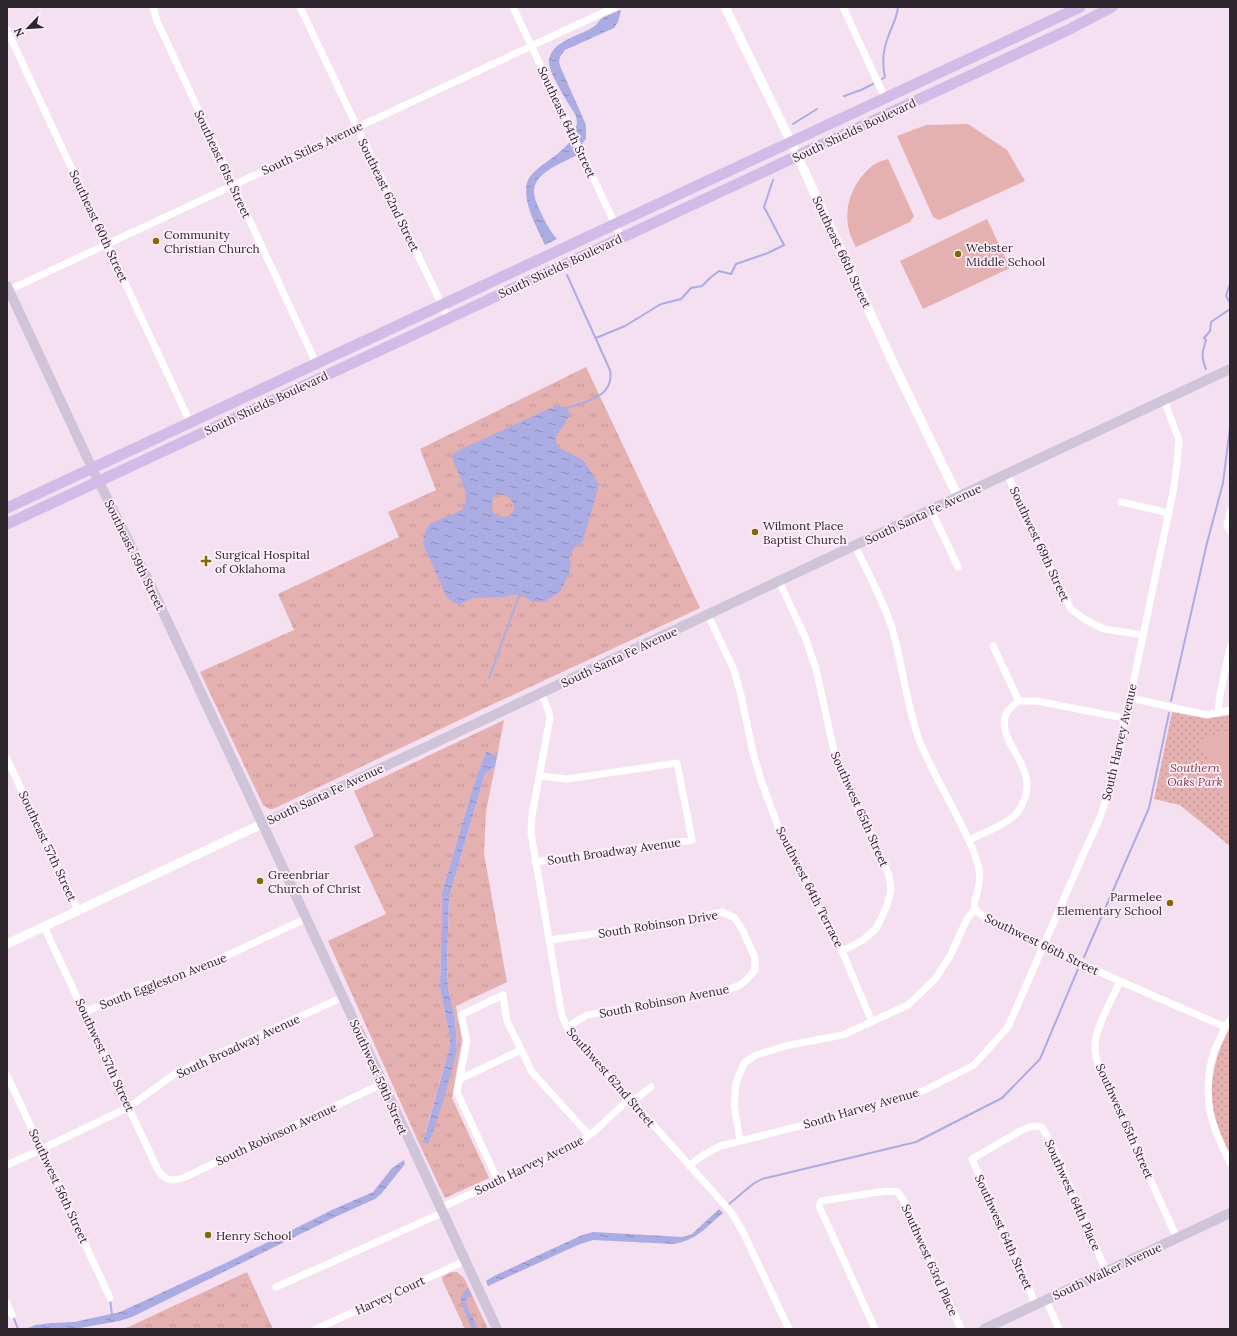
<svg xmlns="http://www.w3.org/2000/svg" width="1237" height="1336" font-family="Lora,serif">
	<defs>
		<pattern id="grass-tufts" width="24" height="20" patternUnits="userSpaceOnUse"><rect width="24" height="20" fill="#e5b0b0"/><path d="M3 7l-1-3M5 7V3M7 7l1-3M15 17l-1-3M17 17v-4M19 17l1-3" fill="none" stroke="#c59798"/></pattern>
		<pattern id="park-dots" width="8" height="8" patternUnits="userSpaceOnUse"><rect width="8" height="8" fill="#e5b0b0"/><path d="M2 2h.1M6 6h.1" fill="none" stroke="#c59798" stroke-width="1.8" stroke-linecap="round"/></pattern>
		<pattern id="water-ripples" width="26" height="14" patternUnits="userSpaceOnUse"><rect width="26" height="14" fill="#abace3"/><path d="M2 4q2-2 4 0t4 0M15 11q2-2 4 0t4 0" fill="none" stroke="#8c8cb8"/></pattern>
	</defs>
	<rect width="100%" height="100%" fill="#f4e0f1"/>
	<path fill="url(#grass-tufts)" d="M586,367L700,608L476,712L273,809H269L263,805L200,672L294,630L278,594L399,537L388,512L436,490L420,449Z
		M504,720L497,757L486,751L473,787L442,892L440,988L450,1038L449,1050L423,1141L457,1049L455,1018L448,987L447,969L449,897L485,774L495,767L486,811L484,854L507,982L456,1006L462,1040L452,1098L489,1178L445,1198L417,1139L328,941L386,914L354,846L374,836L354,791Z
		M247,1272L273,1329H124Z
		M451,1272H457L464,1278L488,1329H465L443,1282L442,1277Z"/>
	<path fill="url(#park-dots)" d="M1172,712C1193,716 1208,720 1230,715V846L1180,805L1154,799Z
		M1230,1028V1155C1223,1141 1217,1127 1213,1112C1208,1085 1216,1051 1230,1028Z"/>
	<path fill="#e5b0b0" d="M968,124L1007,150L1025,181L939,220L933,217L897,136L926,125Z
		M888,159L914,216L910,222L856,247C853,241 850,236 849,230C843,207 853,182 871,167C875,163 882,161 888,159Z
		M987,219L1010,268L923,309L900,261Z
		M1218,733H1230V799L1224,797L1199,741L1209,736Z"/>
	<path fill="url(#water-ripples)" fill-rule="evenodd" d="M621,10L618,22L614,28L565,50C560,56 558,59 560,66L586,125V139L581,145L575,131L577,123L576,116C569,104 549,74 549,62C549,43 577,36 590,29C596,26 597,23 601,19C606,15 615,13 621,10Z
		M571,140L577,155C563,163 537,171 534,189C533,197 538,205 541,213C546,223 550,231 557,239L545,245C537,227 514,189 534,172C546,161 562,153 571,140Z
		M555,406L566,407L570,414C566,423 560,430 555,438L558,447L583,460L599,484L583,541L573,549L569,559L571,565L568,576L559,593L544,602H533L520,594L503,597L473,598L458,605L447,598L423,544L424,537L426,530L430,524L462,510C474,493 455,473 452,456L457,451ZM498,494C501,495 505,495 508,497C516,502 516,515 506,517C503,517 499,516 496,516L492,510L493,496Z
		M486,751L497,757L495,767L485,774L449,897L447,969L448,987L455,1018L457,1049L454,1062L444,1098L432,1135L428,1144L423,1142L449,1050L450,1038L440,988L442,892L473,787Z
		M404,1160L405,1164L381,1194L375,1199L333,1218L132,1317L119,1321L74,1329H26L35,1325L51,1323L74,1322L120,1312L230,1261L334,1209L373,1192L392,1168Z
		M719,1209L723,1213C706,1227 697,1240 674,1244L593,1240L580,1244L488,1286L486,1281L494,1276L582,1235L593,1232L683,1237L692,1234Z
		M468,1288L472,1295L467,1298L466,1304L478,1329H472L461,1303C460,1297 463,1291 468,1288Z"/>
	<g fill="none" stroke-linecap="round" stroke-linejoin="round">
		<path stroke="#abace3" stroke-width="2" d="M882,79L885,77C882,64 883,50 888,37C892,26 897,18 898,7
			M844,96L861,90L873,84
			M793,124L817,109
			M1230,284L1226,296L1230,303
			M596,338L625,326L661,304L681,299L691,288L702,286L710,278L719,271L731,274L736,264L768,253L784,245L764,207L773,180
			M1206,369C1201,357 1202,352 1206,340L1204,338L1210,331L1211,322L1230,309
			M565,409C585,401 615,398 610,370L567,275
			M489,678L520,593
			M1171,701L1207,543L1223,483L1230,427
			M1084,957L1149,808L1169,713
			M729,1204L753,1184L762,1179L916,1142L1002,1098L1040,1059L1078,969
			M110,1299L112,1315
			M13,1316L18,1329"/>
		<path stroke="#fff" stroke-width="7" d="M153,7L157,21L316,363
			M300,7L448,318
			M513,7L621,237
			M843,7L885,98
			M7,30L190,422
			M9,290L615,7
			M1007,474L1049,565L1071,609L1084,619L1104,629L1143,635
			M1121,502L1169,513
			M931,510L958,567
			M1230,511L1227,526L1230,531
			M855,546C868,573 883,600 892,628C903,666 906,705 920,742C935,779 958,813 973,850C978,863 982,875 978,889C977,896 971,905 977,911C987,921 1013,931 1027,938C1092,970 1159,998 1225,1027C1222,1035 1217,1044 1214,1052C1206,1076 1206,1105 1215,1129C1219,1140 1225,1152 1230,1163
			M779,581L805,637L816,669L836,760L889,875L891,891L886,908L876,929L863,940L842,951
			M708,615L734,670L741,695L753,753L763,786L779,829L803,879L842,951L872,1022
			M993,646L1019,701
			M541,693L549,712L550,718L532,815L531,833L562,1016L567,1027L573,1035L731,1212L743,1232L789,1329
			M1130,698L1207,715L1230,710
			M1218,712L1220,695L1230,647
			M7,759L78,910
			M969,840C983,833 1002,827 1015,815C1019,811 1022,805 1024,800C1039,767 995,741 1006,714C1008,709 1015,704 1019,701H1037L1124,718
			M535,862L692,840L677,763L567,779L540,776
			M44,927L158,1170C165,1180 171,1182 183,1178L382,1084
			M549,940L693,920L708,915L722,912L735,918L743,931L755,958V970C743,985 741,986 722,991L587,1015L567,1027
			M1120,981C1113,998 1093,1031 1095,1049C1095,1055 1097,1061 1099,1067L1177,1238
			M85,1012L143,986L180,977L192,972L307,918
			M1225,1027L1230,1020
			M7,1075L110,1298
			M460,1079L521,1050
			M633,1101L651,1087
			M740,1141L734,1105L736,1083L744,1063L756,1055L789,1045L843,1035L908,1005L935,979L950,956L967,919L975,909
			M7,1165L42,1149L129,1107L176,1073L343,997
			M689,1166C699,1157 709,1151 721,1146L870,1108L895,1100L925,1090L974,1065L1008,1027L1083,855L1099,820L1111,785L1121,742L1124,718L1130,698L1173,492L1177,464L1179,440L1164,400
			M498,1181L457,1092L467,1041L461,1015L503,995L507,1021L532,1072L589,1135
			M440,1208L578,1144L597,1129L630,1098
			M276,1287L442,1213
			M1046,1300L1059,1329
			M7,1303L12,1315
			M1036,1305L972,1159L1022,1130L1033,1126L1042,1127L1050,1141L1106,1271
			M316,1329L465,1261
			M875,1329L819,1206L821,1201L886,1191L898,1192L904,1201L961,1329"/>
		<path stroke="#fff" stroke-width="9" d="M725,7L791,142L895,367L958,497
			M7,944L262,824"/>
		<path stroke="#cfc4d8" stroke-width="10" d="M7,286L92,468L147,578L243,782L497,1329
			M262,824L1230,369
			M984,1329L1230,1213"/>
		<path stroke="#d2bbe7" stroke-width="11" d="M7,508L1080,7
			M7,524L1070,29L1112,7"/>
	</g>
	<g fill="#846801" stroke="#ffeffc" stroke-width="1.5">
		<circle cx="156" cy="241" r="4"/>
		<circle cx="958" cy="254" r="4"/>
		<circle cx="755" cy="532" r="4"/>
		<path d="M204 555h4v4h4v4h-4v4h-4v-4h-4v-4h4z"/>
		<circle cx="260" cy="881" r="4"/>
		<circle cx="1170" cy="903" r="4"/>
		<circle cx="208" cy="1235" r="4"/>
	</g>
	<g text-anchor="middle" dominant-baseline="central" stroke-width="3.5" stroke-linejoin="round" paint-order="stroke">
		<g font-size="12" fill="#2d262c" stroke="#ffeffc">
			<text transform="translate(567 122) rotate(65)">Southeast 64th Street</text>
			<text transform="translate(854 130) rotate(-25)">South Shields Boulevard</text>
			<text transform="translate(312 148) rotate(-25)">South Stiles Avenue</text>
			<text transform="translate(223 164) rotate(65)">Southeast 61st Street</text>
			<text transform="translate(389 195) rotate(64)">Southeast 62nd Street</text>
			<text transform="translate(99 226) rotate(65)">Southeast 60th Street</text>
			<text transform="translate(842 252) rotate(65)">Southeast 66th Street</text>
			<text transform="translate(560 266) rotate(-25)">South Shields Boulevard</text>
			<text transform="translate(266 403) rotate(-25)">South Shields Boulevard</text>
			<text transform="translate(923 514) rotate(-25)">South Santa Fe Avenue</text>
			<text transform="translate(1040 544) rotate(65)">Southwest 69th Street</text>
			<text transform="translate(135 555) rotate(64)">Southeast 59th Street</text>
			<text transform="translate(619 657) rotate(-25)">South Santa Fe Avenue</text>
			<text transform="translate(1119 742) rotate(-77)">South Harvey Avenue</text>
			<text transform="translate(325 794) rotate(-25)">South Santa Fe Avenue</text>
			<text transform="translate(860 809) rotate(66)">Southwest 65th Street</text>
			<text transform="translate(48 846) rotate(65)">Southeast 57th Street</text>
			<text transform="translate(614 851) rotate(-8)">South Broadway Avenue</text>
			<text transform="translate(810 887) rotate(63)">Southwest 64th Terrace</text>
			<text transform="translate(658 924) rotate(-9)">South Robinson Drive</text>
			<text transform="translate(1042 944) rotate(26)">Southwest 66th Street</text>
			<text transform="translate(163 981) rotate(-21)">South Eggleston Avenue</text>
			<text transform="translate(664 1001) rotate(-11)">South Robinson Avenue</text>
			<text transform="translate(238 1046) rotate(-25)">South Broadway Avenue</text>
			<text transform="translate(105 1055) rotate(65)">Southwest 57th Street</text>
			<text transform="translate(379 1077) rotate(66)">Southwest 59th Street</text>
			<text transform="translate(611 1077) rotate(49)">Southwest 62nd Street</text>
			<text transform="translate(861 1108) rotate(-16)">South Harvey Avenue</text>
			<text transform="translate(1125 1121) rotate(66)">Southwest 65th Street</text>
			<text transform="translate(276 1134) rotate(-25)">South Robinson Avenue</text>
			<text transform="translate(529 1165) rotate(-26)">South Harvey Avenue</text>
			<text transform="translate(59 1186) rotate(65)">Southwest 56th Street</text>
			<text transform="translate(1073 1195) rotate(66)">Southwest 64th Place</text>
			<text transform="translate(1004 1232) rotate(66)">Southwest 64th Street</text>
			<text transform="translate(930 1260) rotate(66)">Southwest 63rd Place</text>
			<text transform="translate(1107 1271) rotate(-25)">South Walker Avenue</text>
			<text transform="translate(390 1295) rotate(-25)">Harvey Court</text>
		</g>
		<g font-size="12" fill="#2d262c" stroke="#ffeffc" text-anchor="start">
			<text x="164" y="234">Community<tspan x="164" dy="14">Christian Church</tspan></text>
			<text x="966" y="247">Webster<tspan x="966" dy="14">Middle School</tspan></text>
			<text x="763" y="525">Wilmont Place<tspan x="763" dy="14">Baptist Church</tspan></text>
			<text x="215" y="554">Surgical Hospital<tspan x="215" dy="14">of Oklahoma</tspan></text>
			<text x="268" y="874">Greenbriar<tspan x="268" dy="14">Church of Christ</tspan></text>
			<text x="1162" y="896" text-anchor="end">Parmelee<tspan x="1162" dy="14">Elementary School</tspan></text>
			<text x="216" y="1235">Henry School</text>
		</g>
		<g font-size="12" font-style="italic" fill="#893a3f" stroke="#ffeffc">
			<text x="1195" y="767">Southern<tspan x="1195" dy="14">Oaks Park</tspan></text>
		</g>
	</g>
	<rect width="1237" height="1336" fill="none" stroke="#2d262c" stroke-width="16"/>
	<g transform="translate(28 28) rotate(245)" stroke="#ffeffc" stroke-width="3" paint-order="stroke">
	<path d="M0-3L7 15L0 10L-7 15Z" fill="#2d262c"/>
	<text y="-6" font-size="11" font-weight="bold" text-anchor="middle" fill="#2d262c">N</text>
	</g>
</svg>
